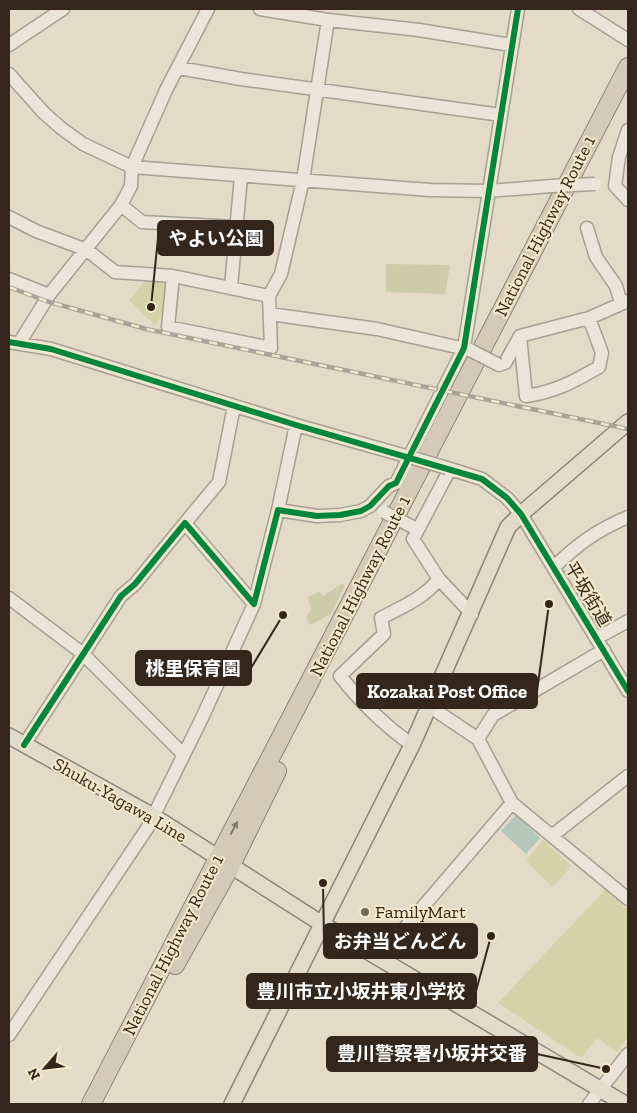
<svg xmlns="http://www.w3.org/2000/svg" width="637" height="1113" font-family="'Zilla Slab','Noto Sans JP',serif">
	<rect width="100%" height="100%" fill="#e3dac7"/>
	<path fill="#d3d2a9" d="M146,280L166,282L169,285L165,314L154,325L129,300Z
		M543,840L571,866L553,887L526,861Z
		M606,889L628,911V1037L617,1052L597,1038L581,1058L498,1003Z"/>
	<path fill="#cdcca9" d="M386,264L450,265L445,294L386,292Z
		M342,584L345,586L331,614L310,625L306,617L311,610L308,597L319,592L323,596Z"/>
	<path fill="#b4c7ba" d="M516,815L540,838L526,854L501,831Z"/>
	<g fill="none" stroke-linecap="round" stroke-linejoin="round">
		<g stroke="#a79f91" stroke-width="15">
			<path id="minor" d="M260,9L328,20
				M579,9L628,40
				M9,45L63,9
				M179,68L241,79L501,115
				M9,74L44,113L61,128L83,144L132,167L430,190L488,191L552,186
				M628,130L619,157L615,186L628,200
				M121,205L142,222L236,227
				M9,217L36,231L87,250L115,272L173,276L269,296
				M587,228L596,257L616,286L621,303
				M173,276L168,327L271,348L269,296L281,274L303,180L328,20L419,30L511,45
				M9,279L49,295
				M231,287L241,176
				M270,314L377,329L470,350
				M520,336L526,396C555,392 575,381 599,367L602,353L589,318
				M9,342L51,349L296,425L413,458
				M20,342L49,295L121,205L131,186L132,167L166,90L208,9
				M499,365L505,363L520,336L589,318L628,301
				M447,468L482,479L507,498L521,514L628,691
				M450,469L413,539L439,579L472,614
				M278,510L296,425
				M185,523L219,482L234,406
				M554,567C578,544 597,530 628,517
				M9,598L82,653L184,755
				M597,638L628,621
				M429,706L478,739L512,803L628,899
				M478,739L493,715L604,650
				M24,745L121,596L135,584L185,523L254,604L278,510L317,516L340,515L361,511L370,506L389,486L396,483L464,348L518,9
				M412,745C384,725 362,704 340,676L384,634L381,618C402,607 424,598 439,579
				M553,835L628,776
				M379,958L512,803
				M9,1035L148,827L202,718L254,604
				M589,1104L628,1054"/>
		</g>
		<g stroke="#8d8478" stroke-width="18">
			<path id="major" d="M9,736L153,816L330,929L625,1104
				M232,1104L412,745L508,527L521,514L628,422"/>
		</g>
		<g stroke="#8d8478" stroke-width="20">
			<path id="highway" d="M175,965L230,867L277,771
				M91,1104L628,67"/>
		</g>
		<use href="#minor" stroke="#eae4d9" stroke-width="12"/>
		<use href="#major" stroke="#e2dbca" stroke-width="15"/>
		<use href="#highway" stroke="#d5cab8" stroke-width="18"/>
		<g stroke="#a8a49a" stroke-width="4.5">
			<path id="rail" d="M9,287L46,301L146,329L628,429"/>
		</g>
		<use href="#rail" stroke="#f6e9cb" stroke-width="2.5" stroke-dasharray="8" stroke-linecap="butt"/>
		<g stroke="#a79f91" stroke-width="15" stroke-linecap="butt">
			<path id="minor-bridge" d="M552,186L595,184
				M470,350L499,365
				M413,458L447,468
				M384,512L413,527"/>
		</g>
		<use href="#minor-bridge" stroke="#eae4d9" stroke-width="12"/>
		<g stroke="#f6e9cb" stroke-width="9">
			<path id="cycleway" d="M9,342L51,349L296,425L482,479L507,498L521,514L628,691
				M24,745L121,596L135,584L185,523L254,604L278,510L317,516L340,515L361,511L370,506L389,486L396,483L464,348L518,9"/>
		</g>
		<use href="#cycleway" stroke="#00873e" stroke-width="6"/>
	</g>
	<defs><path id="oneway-solid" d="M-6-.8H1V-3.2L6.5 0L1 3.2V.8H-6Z" transform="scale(1.25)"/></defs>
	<use fill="#847869" href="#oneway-solid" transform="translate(234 828) rotate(-62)"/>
	<circle fill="#716557" stroke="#f6e9cb" stroke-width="2" cx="365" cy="912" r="5"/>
	<g text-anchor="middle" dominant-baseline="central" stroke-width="4" stroke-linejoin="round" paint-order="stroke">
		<g font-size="18" fill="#34261a" stroke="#f6e9cb">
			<text transform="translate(545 226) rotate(-63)">National Highway Route 1</text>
			<text transform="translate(360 586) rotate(-63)">National Highway Route 1</text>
			<text transform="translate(588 594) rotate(59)">平坂街道</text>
			<text transform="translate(120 800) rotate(30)">Shuku-Yagawa Line</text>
			<text transform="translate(173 945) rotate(-63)">National Highway Route 1</text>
		</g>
		<g font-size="18" fill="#34261a" stroke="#f6e9cb" text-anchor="start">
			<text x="375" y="912">FamilyMart</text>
		</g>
	</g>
	<path fill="none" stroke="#34261a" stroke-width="2" d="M151 307L158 238M283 615L251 668M549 604L537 691M323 883L324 941M491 936L476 991M606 1069L537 1054"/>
	<g fill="#34261a" stroke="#f6e9cb" stroke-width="2">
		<circle cx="151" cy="307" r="5"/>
		<circle cx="283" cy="615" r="5"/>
		<circle cx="549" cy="604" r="5"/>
		<circle cx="323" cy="883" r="5"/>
		<circle cx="491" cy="936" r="5"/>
		<circle cx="606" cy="1069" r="5"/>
	</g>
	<g fill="#34261a" stroke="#34261a" stroke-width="2">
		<rect x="158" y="221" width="115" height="34" rx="5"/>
		<rect x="136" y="651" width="115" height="34" rx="5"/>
		<rect x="357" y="674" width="180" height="34" rx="5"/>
		<rect x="324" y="924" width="153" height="34" rx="5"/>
		<rect x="247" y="974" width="229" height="34" rx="5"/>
		<rect x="327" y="1037" width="210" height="34" rx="5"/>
	</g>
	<g font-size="19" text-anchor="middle" font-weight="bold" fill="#fff">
		<text x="216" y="245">やよい公園</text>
		<text x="193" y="675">桃里保育園</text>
		<text x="447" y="698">Kozakai Post Office</text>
		<text x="400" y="948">お弁当どんどん</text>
		<text x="361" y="998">豊川市立小坂井東小学校</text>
		<text x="432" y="1060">豊川警察署小坂井交番</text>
	</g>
	<rect width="637" height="1113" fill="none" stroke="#34261a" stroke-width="20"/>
	<g transform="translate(45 1068) rotate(242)" stroke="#f6e9cb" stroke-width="4" paint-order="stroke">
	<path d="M0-4L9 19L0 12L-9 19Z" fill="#34261a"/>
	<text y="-8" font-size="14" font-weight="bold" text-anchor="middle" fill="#34261a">N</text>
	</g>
</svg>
